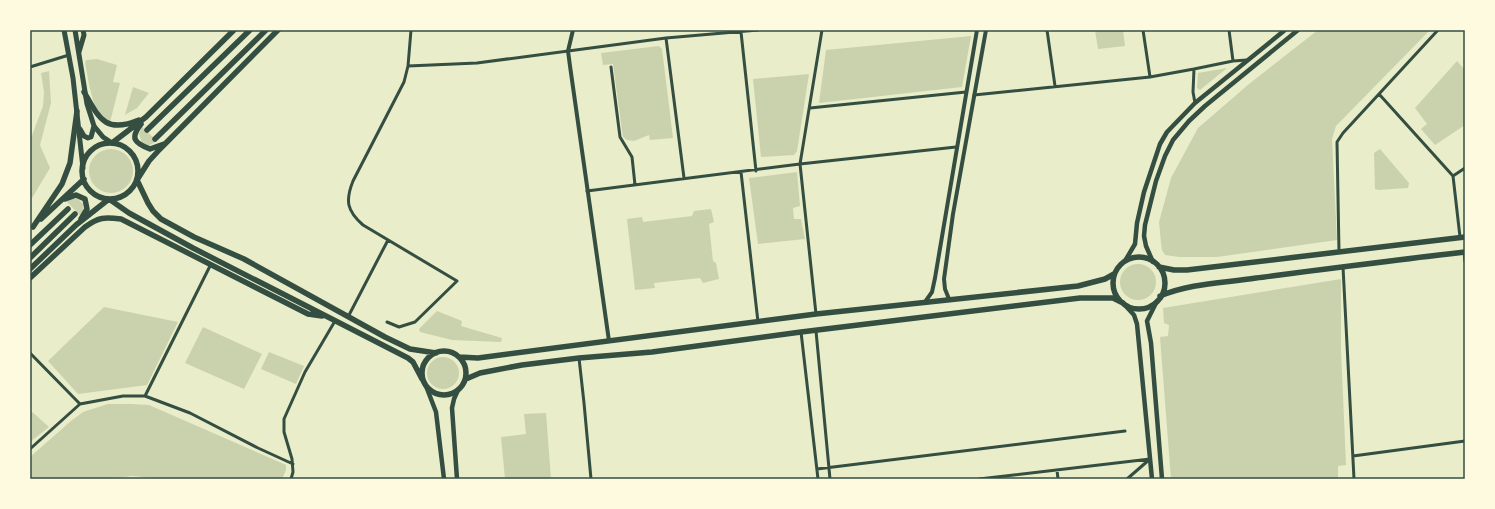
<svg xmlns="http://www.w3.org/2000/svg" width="1495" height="509" font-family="Jost,sans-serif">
	<rect width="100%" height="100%" fill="#e9edc9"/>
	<path fill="#cad2ad" d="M1095,30H1123L1125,46L1098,49Z
		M1318,30H1430L1336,126L1332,139L1337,240L1217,257H1179L1165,255L1162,250L1161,243L1159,222L1171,178L1198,128L1249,84Z
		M971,36L962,87L819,103L826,50Z
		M659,46L662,49L673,138L650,140L649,135L634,141L627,140L623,137L622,131L613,64L603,65L601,53Z
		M97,59L117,65L113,82L120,83L110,122C106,119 102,117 100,114C91,102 88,77 85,63L86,60Z
		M1457,61L1465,70V125L1435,145L1421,129L1427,124L1415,108Z
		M1227,68L1200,90L1197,88L1198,73Z
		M49,71L51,103L40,145L50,168L32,198L30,197V141L43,106L44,92L41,73Z
		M809,74L797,151L794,155L761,157L753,79Z
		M133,87L149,93L137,108L125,115Z
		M142,127L157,141L148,146L142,143L139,134Z
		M89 171a22 22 0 1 1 44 0a22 22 0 1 1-44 0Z
		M1380,149L1409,183L1408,188L1378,190L1375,189L1374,153Z
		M797,172L800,206L793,208L794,219H801L805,239L758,244L749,178Z
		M73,198L78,199L83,204V211L80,215L66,201Z
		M711,209L714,222L709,224L713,261L716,263L719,279L703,283L700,278L654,283L655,288L635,290L627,219L642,217L643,222L692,216L694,211Z
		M1120 282a18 18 0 1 1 36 0a18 18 0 1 1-36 0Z
		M1341,279V350L1346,465L1338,466V479H1171L1160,337L1168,336L1169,325L1164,323L1163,308Z
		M104,307L178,322L147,385L78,394L48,361Z
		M437,311L462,321L461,326L502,338L501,342L452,340L420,332L419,329Z
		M203,327L262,354L244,389L185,363Z
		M269,352L304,366L296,384L261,369Z
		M427 373a16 16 0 1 1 32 0a16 16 0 1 1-32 0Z
		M108,404H132L149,405L286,465V470L282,479H163L132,476L109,479H30V457L71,421L83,412Z
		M30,410L49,427L30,442Z
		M546,413L551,479H505L501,437L526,434L524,414Z"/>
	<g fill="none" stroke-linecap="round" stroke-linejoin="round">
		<path stroke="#344e41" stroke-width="3" d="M411,30L408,66L477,63L666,38L758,30
			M1047,30L1055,86
			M1143,30L1150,77
			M1229,30L1233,61
			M741,32L756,171
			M666,38L684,178
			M30,67L69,55
			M611,67L620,137L632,157L635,185
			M1379,94L1453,176L1460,237
			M974,95L1150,77L1194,69
			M1195,103L1193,92L1194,69L1233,61L1247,60
			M810,108L966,92
			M741,172L758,322
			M1453,176L1465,168
			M587,191L800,164L956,147
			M1339,252L1337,142L1343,133L1438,30
			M1464,252L1465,261
			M1343,267L1354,479
			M816,314L800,164L822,30
			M348,317L388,240
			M387,322L399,327L415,322L457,281L363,225C347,211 345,201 353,181L404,82L408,66
			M816,331L830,479
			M801,332L818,479
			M30,353L80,404
			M579,358L584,403L591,479
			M145,396L210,266
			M30,449L80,404L123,396H145L190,413L258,448L293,464
			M1353,456L1465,441
			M817,469L1125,431
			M1057,470L1058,479
			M291,479L293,472L292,459L284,432V419L305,372L335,321
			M979,479L1150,459
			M1127,479L1150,459"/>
		<path stroke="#344e41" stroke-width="4" d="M573,30L568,51L570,66L609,341
			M949,299L945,289L944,279L953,214L986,30
			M925,302L932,292L935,278L977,30"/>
		<path stroke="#344e41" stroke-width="4.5" d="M1125,261L1135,244L1137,223L1144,192L1160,144L1167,132L1195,103L1285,30
			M1153,262L1146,246L1144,236L1145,225L1156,181L1165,156L1173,140L1189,121L1205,106L1298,30
			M1157,301L1147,321L1151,343L1162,479
			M1123,303L1134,315L1137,324L1152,479
			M426,386L436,412L444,479
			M457,479L452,408L454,399L458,390"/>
		<path stroke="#344e41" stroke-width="5" d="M64,30L73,78L83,168
			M75,30L87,104L94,126L103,137L112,143
			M79,52L84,35L83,30
			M80,129L84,136L88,138L91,137L94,126"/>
		<path stroke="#344e41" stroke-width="5.5" d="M278,30L160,149L149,161L137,180L148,203L153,211L161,219L194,237L244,259L385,337L410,349L436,353
			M84,92C99,118 105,134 139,120
			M141,124C130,138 134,143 150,149L164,144
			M147,130L250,30
			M155,139L266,30
			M112,143L146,117L234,30
			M82 171a28 28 0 1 1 56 0a28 28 0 1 1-56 0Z
			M65,199L76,195L85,199L87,209L81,219
			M41,219L84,179
			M33,227L62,184L70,163L77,111
			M30,245L68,209
			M1113 283a26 26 0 1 1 52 0a26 26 0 1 1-52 0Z
			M30,258L75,214
			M1159,267L1174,270H1187L1465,237
			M30,269L76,225L109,199L129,213L193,248L408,358L413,362L422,379
			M30,278L85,227C99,217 104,217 121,219L308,314L322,316
			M1160,296C1190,283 1224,283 1256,278C1326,269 1395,260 1465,252
			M422 373a22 22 0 1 1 44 0a22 22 0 1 1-44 0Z
			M459,357L478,358L816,314L1078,286L1105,279L1114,274
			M466,379L480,373L522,365L579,358L652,352L801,332L1080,298H1113L1123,303"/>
	</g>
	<rect width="1495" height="509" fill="none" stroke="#fefae0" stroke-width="62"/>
	<rect x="31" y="31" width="1433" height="447" fill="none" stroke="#344e41" stroke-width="1.5"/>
</svg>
